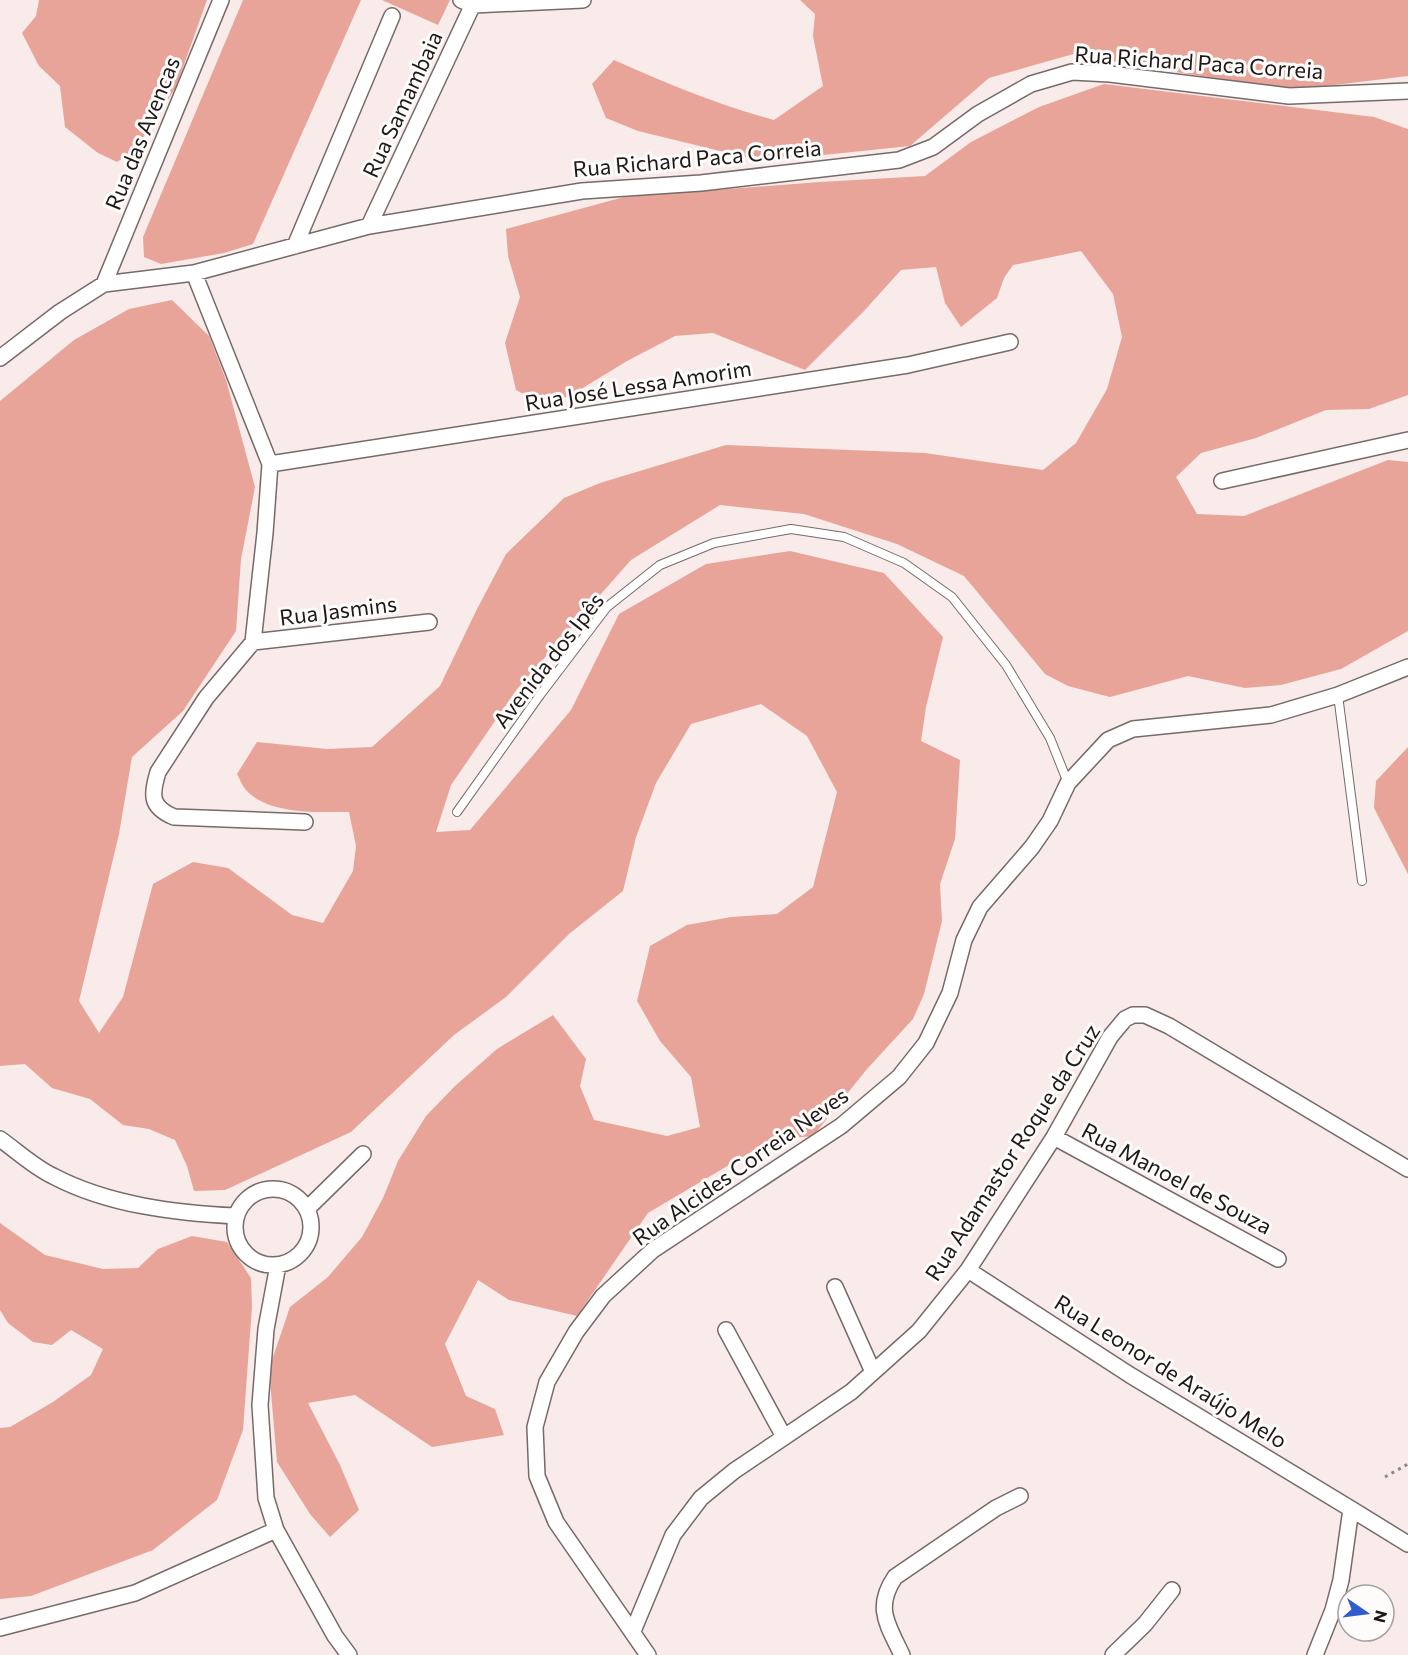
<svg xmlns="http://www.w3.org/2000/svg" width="1408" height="1655" font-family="Commissioner,sans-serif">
	<rect width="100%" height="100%" fill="#f8ebe9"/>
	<path fill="#e8a499" d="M39,0H207L176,87L135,150L117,162L98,153L65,127L60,86L39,66L22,33L36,16Z
		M243,0H361L253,244L224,253L161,264L144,257L143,237Z
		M382,0H450L438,25Z
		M800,0H1408V76L1294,90L1130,65L1077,53L989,78L910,146L804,157H745L638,131L606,118L592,84L614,60C667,84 719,105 774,120L823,86L813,36L815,14Z
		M1104,84L1374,117L1408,129V395L1369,409L1326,410L1256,438L1201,453L1176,477L1197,514L1244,516L1388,460L1408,462V631L1341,669L1281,685L1245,688L1188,676L1110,697L1068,686L1045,674L964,576L897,544L804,514L720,505L631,560L517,689L451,785L436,832L470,830L571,710L619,614L706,564L790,551L884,573L943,637L926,707L921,741L960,760L955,839L940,884L942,921L924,994L913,1019L867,1069L813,1136L771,1140L648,1213L577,1316L509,1300L478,1280L445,1344L466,1396L495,1409L504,1435L432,1447L355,1395L308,1403L340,1465L359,1510L330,1537L310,1514L277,1462L269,1369L290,1307L328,1277L362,1237L383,1198L398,1161L426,1116L455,1086L497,1049L553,1015L586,1059L580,1086L594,1120L667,1136L700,1127L691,1077L660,1041L637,1001L650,946L687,925L731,917L777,914L813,887L837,792L807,736L761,704L691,724L656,783L636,837L623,891L569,934L506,997L454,1035L351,1132L225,1190L194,1191L187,1166L175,1140L149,1129L123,1125L90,1099L52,1088L25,1064L0,1066V401L74,340L129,309L172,300L209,336L226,380L255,487L241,559L236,631L183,711L132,757L119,834L79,1001L99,1033L123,997L153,884L193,862L228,868L292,915L323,923L353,871L356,846L349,812C318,812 269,815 246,790C242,786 240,779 237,774L257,742L327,749L372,747L440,686L476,611L506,554L564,498L600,483L726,445L925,453L1043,470L1076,443L1107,389L1122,337L1113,294L1081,251L1013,265L1004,278L997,298L961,327L945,303L936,267L901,270L864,311L805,370L713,333L675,336L627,361L568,397L537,401L516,390L505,343L520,297L508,256L506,229L624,197L820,182L925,176L971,142L1039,107Z
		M1408,747V874L1374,808L1376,781Z
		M0,1223L45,1255L103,1269L138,1268L158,1249L192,1236L227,1242L251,1278L252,1307L243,1430L217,1500L153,1550L31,1596L0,1599V1428L10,1427L53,1402L91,1375L103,1349L71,1330L52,1345L33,1342L8,1323L0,1310Z"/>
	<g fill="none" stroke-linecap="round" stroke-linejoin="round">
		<g stroke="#756b69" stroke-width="10">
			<path id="lane" d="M1338,695L1362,881
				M457,812L540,695L607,607L660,565L714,543L791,529L844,537L904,563L952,597L1006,665L1050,738L1068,783"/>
		</g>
		<g stroke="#756b69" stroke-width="18">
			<path id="street" d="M461,0L473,5L583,0
				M369,226L475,0
				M295,246L392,16
				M194,273L270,464L265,533L253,642L206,698L158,772C151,795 150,807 174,817L305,822
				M104,284L221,0
				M0,358L60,312L104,284L194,273L369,226L582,191L701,183L899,160L933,147L978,114L1031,84L1072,72L1110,74L1289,96L1408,91
				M270,464L908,365L1010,342
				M1222,481L1408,440
				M253,642L429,622
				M1054,1137L1278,1259
				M0,1139C17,1151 34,1167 53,1176C108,1205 175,1213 236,1216
				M235 1227a38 38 0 1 1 76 0a38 38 0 1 1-76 0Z
				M307,1209L363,1154
				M278,1265L266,1329L260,1405L266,1498L276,1530L335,1636L349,1655
				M968,1270L1130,1375L1351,1509L1341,1580L1333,1610L1315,1655
				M835,1287L873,1372
				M726,1330L784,1437
				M1351,1509L1408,1544
				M0,1628L135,1593L276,1530
				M633,1631L673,1535L701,1498L734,1471L851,1392L919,1331L968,1270L1054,1137L1110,1037L1125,1019L1133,1015H1145L1169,1026L1408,1169
				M648,1655L556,1522L537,1476L535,1427L547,1382L576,1332L603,1296L653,1250L841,1126L899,1077L926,1043L950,993L964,940L980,907L1032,847L1050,821L1068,783L1108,740L1133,729L1271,715L1338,695L1408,667
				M902,1655C888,1625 874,1608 895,1577L996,1508L1020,1496
				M1113,1655L1145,1624L1172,1590"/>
		</g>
		<path stroke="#928987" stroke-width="3" stroke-dasharray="3 4.5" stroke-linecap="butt" d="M1385,1477L1408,1464"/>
		<use href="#lane" stroke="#fff" stroke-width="8"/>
		<use href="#street" stroke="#fff" stroke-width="15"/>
	</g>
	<g text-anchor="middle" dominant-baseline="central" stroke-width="6" stroke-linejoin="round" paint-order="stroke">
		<g font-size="22" fill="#1d1918" stroke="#fefbfb">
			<text transform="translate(1199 62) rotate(4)">Rua Richard Paca Correia</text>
			<text transform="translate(402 104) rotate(-65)">Rua Samambaia</text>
			<text transform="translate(142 133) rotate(-68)">Rua das Avencas</text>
			<text transform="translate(697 158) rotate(-5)">Rua Richard Paca Correia</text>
			<text transform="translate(638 385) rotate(-9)">Rua José Lessa Amorim</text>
			<text transform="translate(338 610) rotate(-7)">Rua Jasmins</text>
			<text transform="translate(548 660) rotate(-52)">Avenida dos Ipês</text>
			<text transform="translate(1012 1152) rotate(-57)">Rua Adamastor Roque da Cruz</text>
			<text transform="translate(740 1166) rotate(-35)">Rua Alcides Correia Neves</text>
			<text transform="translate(1177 1178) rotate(28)">Rua Manoel de Souza</text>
			<text transform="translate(1171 1371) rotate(32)">Rua Leonor de Araújo Melo</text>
		</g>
	</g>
	<g transform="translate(1366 1613) rotate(104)"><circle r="28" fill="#fefbfb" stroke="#a4a1a0" stroke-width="1.5"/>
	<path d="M0-4.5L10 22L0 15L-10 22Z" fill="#315ccb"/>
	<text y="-9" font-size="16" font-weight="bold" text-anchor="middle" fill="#1d1918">N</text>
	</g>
</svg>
